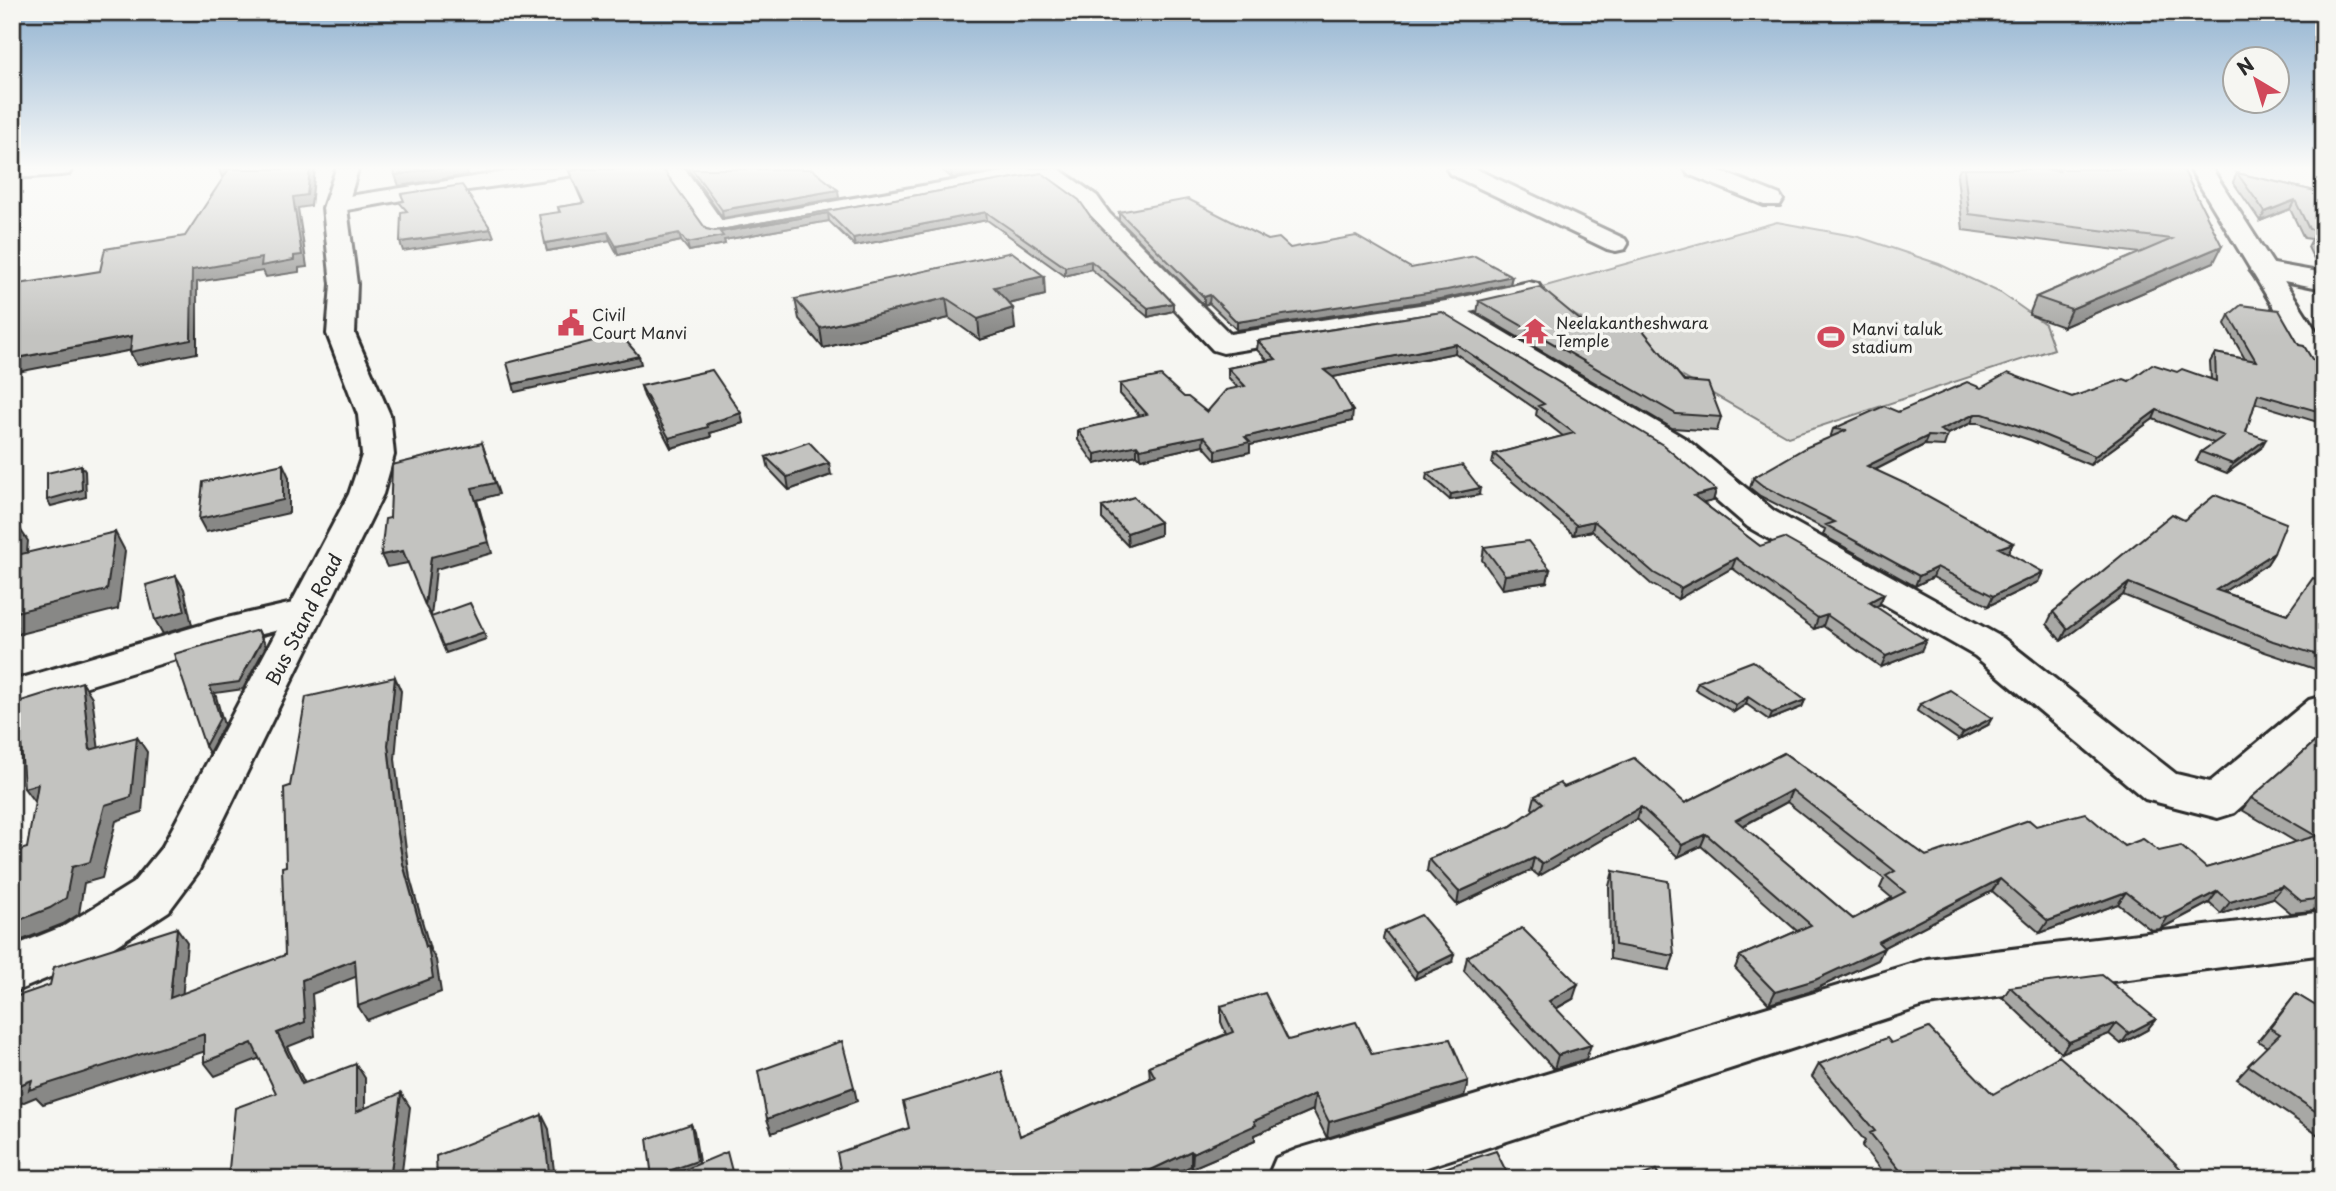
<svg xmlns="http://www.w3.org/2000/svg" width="2336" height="1191" font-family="'Playpen Sans',sans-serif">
	<rect width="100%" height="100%" fill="#f6f6f2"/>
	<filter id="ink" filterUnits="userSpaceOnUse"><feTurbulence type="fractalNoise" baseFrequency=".0143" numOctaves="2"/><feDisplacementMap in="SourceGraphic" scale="14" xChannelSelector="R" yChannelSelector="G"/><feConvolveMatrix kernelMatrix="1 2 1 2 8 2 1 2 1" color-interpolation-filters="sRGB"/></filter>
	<g filter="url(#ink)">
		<path fill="#d9d9d5" stroke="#828280" stroke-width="2" d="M1777,222L1859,237L1939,264L2001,293L2045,324L2054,349L1788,437L1531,290Z"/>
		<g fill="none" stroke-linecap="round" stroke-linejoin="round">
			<g stroke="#2b2b2b" stroke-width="6">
				<path id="minor" d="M12,169H72L69,174L61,175L12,178Z
					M525,169H585L582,174L574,175L419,197L336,212L328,210L325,205L328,200L336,198Z
					M663,169H685L722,221L1020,169H1059L1097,196L1109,213L1230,334L1446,301L1529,282L1538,284L1542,290L1538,296L1470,312L1686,439L1774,511L2003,638L2176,774L2210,782L2309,700L2324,696V734L2234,813L2218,818L2145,799L1975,656L1748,527L1662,453L1441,318L1223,353L1213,350L1093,223L1081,206L1043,178L716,236L708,234Z
					M1447,169H1476L1625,239L1628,244L1625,249L1616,251L1607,249L1450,174Z
					M1685,169H1715L1780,195L1783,200L1780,205H1764L1688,174Z
					M2263,262L2324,273V289L2254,275L2250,270L2254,265Z
					M306,600L320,604L326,612L320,620L242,639L12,709V681L218,620Z
					M2324,912V954L1927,1005L1390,1179H1267L1276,1158L1298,1149L1927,959Z"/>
			</g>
			<g stroke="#2b2b2b" stroke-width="6">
				<path id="major" d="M336,169H358L347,208L357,284L355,334L390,415L394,455L383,494L198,872L169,911L100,956L12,993V947L64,926L133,883L163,846L349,494L362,455L358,415L327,334L331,284L323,208Z
					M2190,169H2212L2324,343V375L2314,372L2309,366Z"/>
			</g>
			<use href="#minor" fill="#f6f6f2" fill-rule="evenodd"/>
			<use href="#major" fill="#f6f6f2" fill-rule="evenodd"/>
		</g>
		<path fill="#a8a8a5" stroke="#2b2b2b" stroke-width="2" fill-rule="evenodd" d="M688,169H812L839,198L723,218Z
			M941,169H1015L952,178Z
			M1960,169H2183L2214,262L2063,327L2029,315L2036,297L2140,253L1963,230L1957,176Z
			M569,171L706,229L715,231L1042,173L1091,217L1173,303V311L1148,317L1091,269L1065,276L987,220L855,246L829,221L724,240L725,244L689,251L681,241L618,255L610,240L547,251L545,243L559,212L558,207L583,203L572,178Z
			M2237,173L2324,193V269L2318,268L2308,247L2312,239L2304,238L2290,209L2260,221L2233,182Z
			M1119,212L1268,240L1290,248L1411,268L1512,276L1510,284L1446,298L1237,330L1209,303L1204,305L1119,220Z
			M1045,295L1009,304L1015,329L980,340L949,318L823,348L799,319L795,299Z
			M1479,301L1592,330L1684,381L1721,417L1717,431L1672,428L1477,313Z
			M1442,312L1716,490L1713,501L1703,503L1760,546L1884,594L1879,605L1876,606L1921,651L1881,667L1823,626L1814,629L1732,568L1678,599L1651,584L1592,531L1574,535L1492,464L1494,454L1563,436L1536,415L1537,410L1455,353L1333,377L1352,421L1250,445V452L1216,460L1203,445L1141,459L1137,455L1095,464L1078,440V430L1140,416L1120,394V384L1184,397L1207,412L1237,387L1228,377V368L1267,360L1257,350L1258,341Z
			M2229,315L2299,345L2324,381V424L2255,403L2246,432L2261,448L2227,473L2196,461L2201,452L2214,443L2153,419L2090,465L2030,440L1979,423H1971L1948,434L1944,446L1924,445L1875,470L2013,543L2008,553L2038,582L1988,606L1933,577L1915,586L1823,535L1825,529L1760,496L1750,488L1753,478L1830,438L1833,429L1898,412L1981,388L2072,397L2129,381L2177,372L2211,379L2210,362L2215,353L2245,359L2225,324Z
			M641,386L741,413L743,423L710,433L711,437L671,448L644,396Z
			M766,457L831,475L789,490L769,469Z
			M1427,473L1479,495L1450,500L1426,479Z
			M1102,507L1160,522V535L1128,546L1102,519Z
			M2184,520L2274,553L2267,564L2223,592L2287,614L2322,582L2324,572V672L2265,652L2123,595L2061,641L2047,624L2053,612Z
			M1484,547L1550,569L1547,582L1502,589L1482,560Z
			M1698,682L1805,700L1802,707L1769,720L1746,704L1734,712L1695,689Z
			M1920,704L1988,725L1959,740L1917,711Z
			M2324,734V907L2313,911L2291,913L2273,898L2221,914L2209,903L2160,929L2151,930L2118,904L2040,933L1992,891L1884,947L1878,960L1809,992L1769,1004L1735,968L1740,956L1797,931L1701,846L1678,857L1637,819L1539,876L1531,870L1457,905L1427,871L1429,859L1511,826L1534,810L1532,808L1535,796L1564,787L1685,803L1784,753L1926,856L2036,826L2124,846L2159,851L2206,868L2296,842L2242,810L2251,798ZM1787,802L1884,879L1880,888L1892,898L1853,919L1743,826Z
			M1613,871L1674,956L1669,970L1610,959L1609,886Z
			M1385,931L1452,962L1415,979L1383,939Z
			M1467,957L1573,999L1556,1009L1586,1059L1554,1069L1464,971Z
			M2010,987L2147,1030L2121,1044L2109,1034L2061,1053L2003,998Z
			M2296,994L2324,1011V1139L2237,1079L2267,1047L2258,1041Z
			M1221,1006L1288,1040L1372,1054L1468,1081L1464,1096L1327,1138L1313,1110L1255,1135V1141L1192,1168L1191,1166L1164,1179H842L1020,1136L1150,1079L1149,1066L1226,1034L1221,1022Z
			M1891,1043L1993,1094L2191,1179H1888L1862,1146L1865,1141L1812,1077L1819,1064Z
			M1435,1171L1510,1179H1434Z"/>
		<path fill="#888886" stroke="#2b2b2b" stroke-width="2" d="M219,169H234L237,175L222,177Z
			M310,169H315L311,206L298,208L307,267L299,268V272L266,277L263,271L197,282V353L137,365L130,352L192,270L293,197Z
			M432,169H467L468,175L399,186L395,175Z
			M967,169H1015L952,178L951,171Z
			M838,190L839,198L723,218L722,210Z
			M2295,200L2290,209L2260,221L2265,212Z
			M986,212L987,220L855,246L853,238Z
			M828,213L829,221L724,240L725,244L689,251L687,243L720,232Z
			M491,229L494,237L403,251L400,242Z
			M608,232L610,240L547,251L545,243Z
			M679,233L681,241L618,255L616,246Z
			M2222,246L2214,262L2063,327L2071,309Z
			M1091,261V269L1065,276V267Z
			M1044,276L1045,295L996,307L994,287Z
			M1512,276L1510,284L1446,298L1237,330V322Z
			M1210,295L1209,303L1204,305V297Z
			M946,298L949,318L823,348L820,328Z
			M1173,303V311L1148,317V308Z
			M1013,308L1015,329L980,340L978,319Z
			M132,336L138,349L12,373V359Z
			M1456,344L1455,353L1323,379L1324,370Z
			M639,356L641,364L515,392L513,384Z
			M2157,410L2153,419L2090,465L2095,456Z
			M1353,411L1352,421L1250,445V452L1216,460V450L1245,437Z
			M741,413L743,423L710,433L711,437L671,448L669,438L707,424Z
			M1975,414L1971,423L1942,437L1940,430Z
			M1204,436L1203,445L1141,459L1140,449Z
			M1928,436L1924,445L1863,476L1867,466Z
			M2266,439L2261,448L2227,473L2233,464Z
			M482,443L499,494L477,500L492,553L436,569L431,617L425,605L431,557L472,488Z
			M1137,445V455L1095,464V454Z
			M829,463L831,475L789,490L787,477Z
			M283,464L289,477V513L206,532L199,519Z
			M81,465L85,471L86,497L51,506L47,500Z
			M1480,488L1479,495L1450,500L1451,494Z
			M1716,490L1713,501L1691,506L1694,496Z
			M1594,521L1592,531L1574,535L1576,525Z
			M1160,522V535L1128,546L1127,533Z
			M16,523L28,541L25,575L13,556Z
			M115,532L125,551L118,609L12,636V613Z
			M2013,543L2008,553L1999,548Z
			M403,551L408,563L387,567L381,555Z
			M2274,553L2267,564L2209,601L2216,590Z
			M1736,558L1732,568L1678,599L1681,588Z
			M1937,567L1933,577L1915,586L1919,576Z
			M1550,569L1547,582L1502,589L1505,575Z
			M2043,572L2038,582L1988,606L1993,596Z
			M176,576L184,589L192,625L163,634L155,620Z
			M2129,583L2123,595L2061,641L2067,629Z
			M1884,594L1879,605L1864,612L1869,602Z
			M1827,615L1823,626L1814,629L1818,618Z
			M258,630L266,646L243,689L215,693L224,725L209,753L205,746L210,686Z
			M484,632L486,639L446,653L443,646Z
			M1926,640L1921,651L1881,667L1886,656Z
			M395,677L401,691L395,759L405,842L410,878L430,949L436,960L441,992L367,1020L358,1006L426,947L403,864L397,828L388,745Z
			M82,682L92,697L101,766L90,750Z
			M1748,697L1746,704L1734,712L1736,705Z
			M1805,700L1802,707L1769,720L1772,713Z
			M1992,718L1988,725L1959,740L1963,733Z
			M137,737L147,752L142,812L116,821L102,878L84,883L79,914L63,924L12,944V923L72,867L105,805Z
			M38,784L36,804L24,788Z
			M1792,790L1787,802L1731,832L1736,820Z
			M1641,807L1637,819L1539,876L1542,864Z
			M1706,834L1701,846L1678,857L1682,845Z
			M1534,858L1531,870L1457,905L1459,892Z
			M2000,879L1992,891L1871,954L1878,942Z
			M2283,886L2273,898L2221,914L2230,902Z
			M2218,891L2209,903L2160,929L2168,917Z
			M2126,892L2118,904L2040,933L2048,921Z
			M2323,898L2324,907L2313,911Z
			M177,928L187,942L181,1012L170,998Z
			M1884,948L1878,960L1809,992L1769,1004L1775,992Z
			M1454,954L1452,962L1415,979L1417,972Z
			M355,960L363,974L312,994L315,1036L287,1047L312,1098L302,1084L277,1033L302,980Z
			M1578,984L1573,999L1544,1015L1549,1001Z
			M2156,1019L2147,1030L2121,1044L2129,1033Z
			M2117,1023L2109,1034L2061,1053L2069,1042Z
			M204,1034L215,1048L43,1104L36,1097L12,1107V1088L32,1080Z
			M252,1043L263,1057L215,1076L204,1062Z
			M1591,1045L1586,1059L1554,1069L1558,1055Z
			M356,1064L365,1078V1125L356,1112Z
			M1468,1081L1464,1096L1327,1138L1329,1122Z
			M854,1087L857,1101L772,1133L767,1119Z
			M401,1093L410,1107L401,1179H390Z
			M1315,1094L1313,1110L1255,1135V1141L1192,1168L1193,1153L1254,1121Z
			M542,1115L549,1129L555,1179H532Z
			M691,1124L694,1131L700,1168L670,1179H653L652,1177Z
			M1191,1151V1166L1164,1179H1132Z"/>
		<path fill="#c3c3c0" stroke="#2b2b2b" stroke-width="2" fill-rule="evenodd" d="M229,169H310L307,195L293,197L302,255L294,256V260L261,266L262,258L192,270L191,340L130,352L132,336L12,359V285L100,271L105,249L185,236Z
			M394,169H432L395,175Z
			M580,169H663L706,229L715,231L1042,173L1079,200L1091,217L1173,303L1148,308L1091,261L1065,267L986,212L853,238L828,213L720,232L723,236L687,243L679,233L616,246L608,232L545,243L539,215L560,212L558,207L584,203L569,171Z
			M692,169H812L838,190L722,210Z
			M948,169H967L951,171Z
			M1964,169H2037L2059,171L2057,169H2183L2222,246L2071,309L2036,297L2172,239L1969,214Z
			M2237,173L2324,193V258L2313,237L2321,230L2309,229L2295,200L2265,212Z
			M462,185L491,229L400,242L401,212L407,211L399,202L404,201L401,194Z
			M1188,199L1268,240L1279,238L1290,248L1356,236L1411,268L1475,256L1512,276L1447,290L1237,322L1210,295L1204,297L1119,212Z
			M1012,252L1044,276L994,287L1013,308L978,319L946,298L820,328L795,299Z
			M1540,287L1592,330L1642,329L1684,381L1708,383L1721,417L1676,414L1479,301Z
			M2241,305L2279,310L2299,345L2304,346L2312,359L2321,367L2324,381V413L2258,394L2246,432L2266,439L2233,464L2201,452L2224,436L2157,410L2095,456L2034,431L1983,414H1975L1940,430L1948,434L1947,437L1928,436L1867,466L1908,485L2013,543L1999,548L2043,572L1993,596L1937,567L1919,576L1826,525L1835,522L1763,486L1753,478L1805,448L1847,430L1833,429L1884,406L1898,412L1967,382L1981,388L2008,373L2072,397L2124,379L2129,381L2152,364L2177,372L2182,369L2216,381L2215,353L2256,361L2229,315Z
			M1442,312L1663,445L1716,490L1694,496L1760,546L1784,538L1884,594L1869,602L1926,640L1886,656L1827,615L1818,618L1736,558L1681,588L1654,573L1594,521L1576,525L1494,454L1574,433L1538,406L1544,404L1456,344L1324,370L1334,378L1353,411L1245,437L1250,442L1216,450L1204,436L1140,449L1137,445L1095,454L1078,430L1147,414L1120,384L1161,376L1184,397H1188L1207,412L1226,390L1245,386L1228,368L1276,359L1258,341Z
			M620,334L639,356L513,384L507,363Z
			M712,370L741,413L707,424L708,427L669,438L641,386Z
			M809,442L829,463L787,477L766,457Z
			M482,443L495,483L472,488L488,542L431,557L425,605L403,551L381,555L385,519L390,518L392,465Z
			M283,464V500L199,519L203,482Z
			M81,465L82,490L47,500V473Z
			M1462,465L1480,488L1451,494L1427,473Z
			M2215,495L2286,523L2274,553L2216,590L2287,614L2313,578L2324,582V657L2273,641L2129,583L2067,629L2053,612L2172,514L2184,520Z
			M1134,497L1160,522L1127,533L1102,507Z
			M16,523L13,556L115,532L107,590L12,613V524Z
			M1528,541L1550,569L1505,575L1484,547Z
			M176,576L185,611L155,620L146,585Z
			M470,603L484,632L443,646L431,617Z
			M258,630L262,640L239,682L210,686L220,718L205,746L174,654Z
			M1753,661L1805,700L1772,713L1748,697L1736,705L1698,682Z
			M395,677L388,745L397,828L403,864L426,947L428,946L433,978L358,1006L355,960L302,980L305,1022L277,1033L302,1084L356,1064V1112L401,1093L390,1179H228L235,1108L276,1093L252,1043L204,1062V1034L29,1090L32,1080L12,1088V998L50,985L54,967L177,928L170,998L285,955L282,867L286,866L284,788L290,786L306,697Z
			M82,682L90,750L137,737L131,797L105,805L90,862L72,867L66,898L50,908L12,923V873L20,850L27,848L38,784L24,788L18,702Z
			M1950,690L1992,718L1963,733L1920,704Z
			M2324,734V898L2301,901L2283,886L2230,902L2218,891L2168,917L2160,918L2126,892L2048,921L2000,879L1878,942L1884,948L1815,980L1775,992L1740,956L1811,925L1706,834L1682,845L1641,807L1542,864L1534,858L1459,892L1429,859L1511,826L1543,803L1535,796L1560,783L1564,787L1634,758L1685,803L1784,753L1926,856L2029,820L2036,826L2085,813L2124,846L2143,839L2159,851L2181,846L2206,868L2316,836L2251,798ZM1792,790L1895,871L1886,876L1905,892L1853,919L1736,820Z
			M1613,871L1668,881L1674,956L1615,945Z
			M1421,915L1454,954L1417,972L1385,931Z
			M1522,928L1578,984L1549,1001L1591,1045L1558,1055L1467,957Z
			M2102,975L2156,1019L2129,1033L2117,1023L2069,1042L2010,987Z
			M1265,993L1288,1040L1356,1022L1372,1054L1450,1039L1468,1081L1329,1122L1315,1094L1254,1121L1256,1125L1193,1153L1191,1151L1132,1179H1074L1073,1177L1070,1179H842L837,1153L909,1128L903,1102L1002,1072L1020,1136L1155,1077L1149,1066L1233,1032L1221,1006Z
			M2296,994L2324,1011V1117L2248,1065L2280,1034L2270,1028Z
			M1929,1028L1993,1094L2059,1056L2136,1124L2191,1179H1907L1870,1133L1875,1131L1819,1064L1887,1038L1891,1043Z
			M842,1041L854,1087L767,1119L758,1071Z
			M542,1115L549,1172L532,1179H437L436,1156Z
			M691,1124L697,1161L652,1177L647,1139Z
			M1496,1151L1510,1179H1440L1435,1171Z
			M727,1152L734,1179H681L679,1172Z
			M1656,1170L1661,1179H1633Z"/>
	</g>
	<linearGradient id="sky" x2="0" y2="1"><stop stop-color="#91b2d0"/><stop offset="0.5" stop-color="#fbfbf9"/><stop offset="1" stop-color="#fbfbf9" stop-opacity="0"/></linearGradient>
	<rect width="2336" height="336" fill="url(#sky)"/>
	<defs>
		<g id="civic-bare" transform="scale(2.1)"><path d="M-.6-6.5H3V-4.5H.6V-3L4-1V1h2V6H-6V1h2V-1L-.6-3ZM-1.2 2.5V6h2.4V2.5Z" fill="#d1495b" stroke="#f6f6f2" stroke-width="2.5" paint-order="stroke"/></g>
		<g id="temple-bare" transform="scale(2.1)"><path d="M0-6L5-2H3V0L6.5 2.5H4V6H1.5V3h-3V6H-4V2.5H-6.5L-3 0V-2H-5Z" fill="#d1495b" stroke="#f6f6f2" stroke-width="2.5" paint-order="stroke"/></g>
		<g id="stadium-bare" transform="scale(2.1)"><path d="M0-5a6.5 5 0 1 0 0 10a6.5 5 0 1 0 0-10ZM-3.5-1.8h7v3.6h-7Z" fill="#d1495b" stroke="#f6f6f2" stroke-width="2.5" paint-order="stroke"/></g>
	</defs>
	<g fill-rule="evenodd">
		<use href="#civic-bare" x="571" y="323"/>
		<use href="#temple-bare" x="1535" y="331"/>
		<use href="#stadium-bare" x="1831" y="337"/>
	</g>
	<g text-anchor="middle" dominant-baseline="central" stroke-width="7" stroke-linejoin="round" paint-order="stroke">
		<g font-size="16" fill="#2b2b2b" stroke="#f6f6f2" text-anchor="start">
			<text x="592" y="314">Civil<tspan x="592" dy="18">Court Manvi</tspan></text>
			<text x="1556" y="322">Neelakantheshwara<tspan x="1556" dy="18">Temple</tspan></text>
			<text x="1852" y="328">Manvi taluk<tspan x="1852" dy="18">stadium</tspan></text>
		</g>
		<g font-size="19" fill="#2b2b2b" stroke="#f6f6f2">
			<text transform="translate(303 619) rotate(-63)">Bus Stand Road</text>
		</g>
	</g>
	<rect width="2336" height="1191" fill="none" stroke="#f6f6f2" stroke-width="42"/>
	<rect x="21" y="21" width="2294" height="1149" fill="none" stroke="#2b2b2b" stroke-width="2.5" filter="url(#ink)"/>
	<g transform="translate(2256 80) rotate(322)"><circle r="33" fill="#f6f6f2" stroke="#a5a5a2" stroke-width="2"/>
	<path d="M0-5L12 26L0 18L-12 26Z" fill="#d1495b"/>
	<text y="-10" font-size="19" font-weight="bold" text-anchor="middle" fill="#2b2b2b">N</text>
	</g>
</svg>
